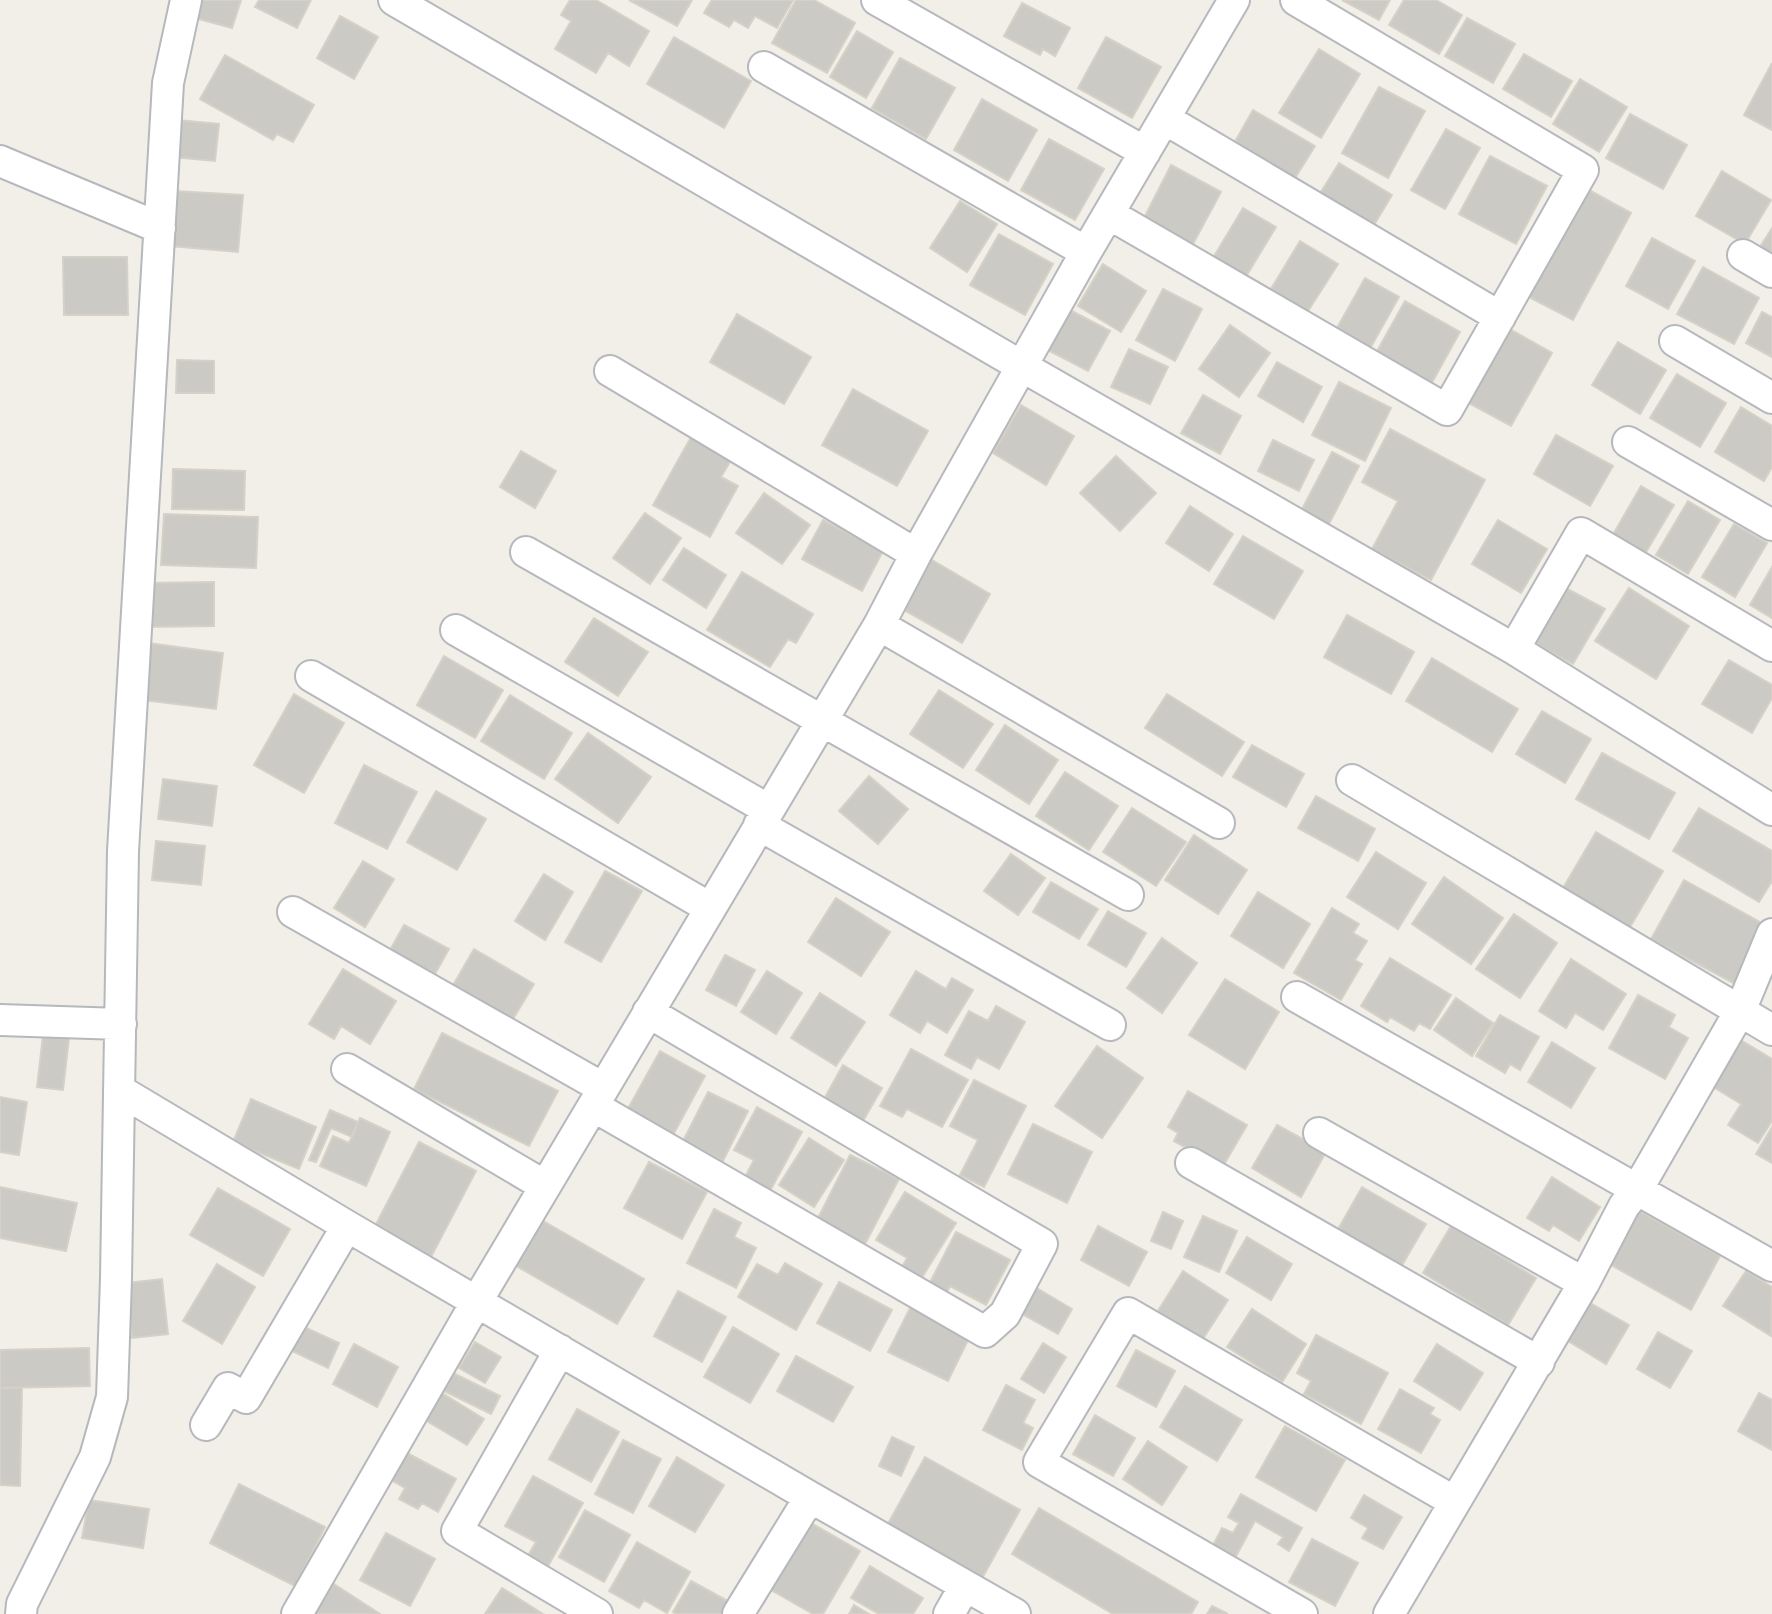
<svg xmlns="http://www.w3.org/2000/svg" width="1772" height="1614" font-family="Manrope,sans-serif">
	<rect width="100%" height="100%" fill="#f1efe8"/>
	<path fill="#cccac5" stroke="#d6d1c6" stroke-width="2" d="M200,0H241L232,28L195,18Z
		M259,0H311L297,28L255,7Z
		M570,0H596L649,31L629,66L608,53L596,73L555,49L571,21L561,15Z
		M629,0H692L677,26Z
		M712,0H793L777,28L755,16L748,28L734,20L729,27L704,13Z
		M796,0H814L855,23L827,73L772,43Z
		M1342,0H1390L1379,20Z
		M1404,0H1436L1462,15L1439,54L1389,25Z
		M1022,3L1070,28L1055,56L1043,49L1040,55L1004,36Z
		M340,16L378,37L354,79L317,58Z
		M1467,18L1515,44L1493,83L1445,56Z
		M857,31L893,52L866,98L830,77Z
		M674,37L751,81L724,128L647,84Z
		M1106,37L1161,67L1132,118L1078,88Z
		M1319,49L1360,74L1321,138L1279,113Z
		M1524,54L1572,81L1551,117L1503,89Z
		M225,55L314,105L293,142L277,134L273,140L200,99Z
		M900,58L955,88L926,139L872,108Z
		M1772,63V130L1744,115Z
		M1580,79L1627,107L1599,152L1553,124Z
		M1379,87L1425,111L1388,178L1342,153Z
		M982,99L1037,130L1008,181L954,150Z
		M1253,110L1315,146L1292,183L1232,147Z
		M1630,114L1687,145L1663,189L1606,158Z
		M177,120L219,124L215,161L173,157Z
		M1446,129L1480,148L1445,209L1411,190Z
		M1049,139L1104,169L1075,220L1021,190Z
		M1490,156L1547,186L1516,244L1459,214Z
		M1339,163L1392,195L1369,233L1316,200Z
		M1171,165L1221,192L1192,246L1143,220Z
		M1722,171L1771,200L1745,244L1696,216Z
		M1587,189L1631,213L1573,320L1529,297Z
		M174,191L243,195L238,252L170,246Z
		M960,201L997,224L967,272L930,248Z
		M1243,208L1276,227L1242,283L1210,263Z
		M1772,228V254L1760,247Z
		M999,234L1053,264L1025,315L970,285Z
		M1652,238L1695,261L1668,309L1626,286Z
		M1300,241L1338,264L1303,319L1266,297Z
		M63,257H127L128,315H64Z
		M1103,264L1146,291L1121,332L1078,306Z
		M1703,267L1759,298L1734,344L1677,314Z
		M1365,278L1399,297L1367,354L1333,335Z
		M1163,289L1202,309L1175,361L1136,340Z
		M1405,301L1460,332L1428,390L1372,360Z
		M1066,308L1110,331L1088,371L1044,348Z
		M1762,312L1772,317V357L1746,343Z
		M737,314L811,357L784,404L710,362Z
		M1230,325L1270,353L1239,397L1199,369Z
		M1508,328L1552,353L1511,426L1467,402Z
		M1618,342L1666,370L1640,414L1592,385Z
		M1129,349L1168,367L1150,404L1111,387Z
		M177,360L214,361V393H176Z
		M1277,362L1322,387L1303,422L1258,396Z
		M1677,374L1726,403L1700,447L1650,418Z
		M1339,382L1391,408L1365,461L1312,435Z
		M853,389L928,431L897,486L822,445Z
		M1203,395L1241,416L1220,454L1181,433Z
		M1021,405L1074,436L1046,485L993,453Z
		M1741,407L1772,426V467L1764,481L1715,452Z
		M1390,429L1485,480L1431,580L1372,549L1398,501L1362,482Z
		M1556,435L1613,466L1590,506L1534,474Z
		M691,437L731,460L721,477L738,486L710,537L653,505Z
		M1273,440L1314,460L1299,491L1258,471Z
		M521,451L556,471L535,508L500,487Z
		M1332,452L1359,466L1328,526L1301,511Z
		M1116,456L1156,493L1120,531L1080,493Z
		M173,469L245,471L244,510L172,509Z
		M1641,486L1674,505L1642,559L1610,540Z
		M764,493L810,525L782,564L736,533Z
		M1688,501L1720,520L1688,574L1656,555Z
		M1190,506L1233,534L1209,571L1166,543Z
		M645,513L681,538L650,584L613,558Z
		M164,514L258,517L256,568L161,565Z
		M823,520L883,551L862,591L802,559Z
		M1498,520L1547,549L1521,593L1472,564Z
		M1734,524L1767,543L1735,597L1702,577Z
		M1243,536L1303,571L1274,619L1214,584Z
		M684,548L726,575L706,608L663,580Z
		M927,557L990,594L962,643L899,607Z
		M1772,567V618L1750,605Z
		M742,572L813,614L796,643L788,639L770,667L707,630Z
		M214,582V626L145,627L144,583Z
		M1560,585L1605,609L1573,664L1530,640Z
		M1629,588L1689,626L1656,679L1595,641Z
		M1347,615L1414,652L1391,694L1324,657Z
		M594,618L648,652L618,696L565,662Z
		M148,643L223,653L216,709L142,700Z
		M444,656L503,690L475,738L417,705Z
		M1432,658L1518,709L1492,752L1406,701Z
		M1729,660L1772,685V698L1752,733L1702,704Z
		M939,690L993,724L963,768L910,734Z
		M294,694L344,723L304,793L254,765Z
		M1167,694L1244,742L1222,776L1145,728Z
		M510,695L572,733L544,779L481,741Z
		M1542,711L1591,739L1565,783L1516,754Z
		M1005,725L1058,760L1029,804L976,770Z
		M588,733L651,777L618,823L555,779Z
		M1252,745L1304,774L1286,807L1233,777Z
		M1602,753L1675,793L1649,839L1576,799Z
		M364,765L417,792L387,849L335,823Z
		M1065,772L1118,806L1089,850L1036,816Z
		M869,776L908,809L878,844L839,811Z
		M163,779L217,786L212,826L158,819Z
		M436,791L486,819L457,870L407,842Z
		M1316,796L1375,829L1358,861L1298,828Z
		M1132,808L1186,842L1156,886L1103,852Z
		M1699,808L1772,851V881L1759,902L1673,851Z
		M1596,832L1663,871L1626,934L1559,895Z
		M1194,835L1247,870L1218,914L1165,880Z
		M156,841L205,846L201,885L152,880Z
		M1376,852L1426,883L1398,929L1347,897Z
		M1011,854L1045,878L1018,915L984,891Z
		M363,861L394,879L365,927L334,908Z
		M605,871L642,891L601,962L565,942Z
		M544,874L573,892L545,940L515,921Z
		M1444,877L1503,918L1471,964L1412,924Z
		M1684,880L1767,926L1735,984L1651,939Z
		M1051,882L1098,909L1079,939L1033,912Z
		M1258,892L1310,924L1283,968L1231,936Z
		M836,898L890,932L861,976L808,942Z
		M1332,908L1359,924L1353,933L1367,941L1355,960L1362,964L1341,1000L1294,973Z
		M1108,911L1146,933L1126,967L1088,945Z
		M1514,914L1557,943L1520,998L1476,969Z
		M404,925L449,949L435,974L390,950Z
		M1162,938L1197,963L1162,1013L1127,988Z
		M474,949L534,984L507,1029L448,994Z
		M725,955L755,970L736,1006L706,990Z
		M1390,958L1451,995L1430,1029L1419,1023L1414,1031L1390,1017L1387,1022L1361,1006Z
		M1571,959L1626,994L1603,1030L1575,1013L1566,1028L1539,1011Z
		M343,969L396,1001L370,1044L341,1026L334,1039L309,1024Z
		M767,971L802,993L776,1034L741,1012Z
		M916,971L946,989L952,978L973,990L947,1033L927,1021L920,1033L890,1015Z
		M1225,979L1279,1012L1245,1069L1189,1035Z
		M820,993L865,1022L836,1066L791,1038Z
		M1638,995L1675,1015L1669,1027L1688,1038L1665,1079L1609,1048Z
		M1456,998L1493,1023L1472,1056L1434,1030Z
		M996,1006L1025,1022L999,1069L977,1057L971,1069L945,1055L969,1011L988,1021Z
		M1500,1015L1539,1037L1520,1070L1510,1064L1505,1073L1476,1056Z
		M442,1033L558,1091L529,1146L414,1089Z
		M43,1035L69,1038L63,1090L37,1087Z
		M1739,1039L1772,1059V1121L1758,1143L1728,1125L1741,1104L1710,1085Z
		M1552,1042L1595,1068L1571,1108L1528,1082Z
		M1097,1046L1143,1078L1102,1138L1055,1106Z
		M911,1049L968,1080L942,1127L907,1109L902,1117L880,1106Z
		M660,1051L705,1076L671,1139L625,1114Z
		M843,1065L882,1088L863,1121L824,1099Z
		M974,1080L1026,1106L984,1187L960,1175L978,1140L950,1126Z
		M1188,1091L1247,1125L1222,1168L1174,1141L1178,1133L1168,1127Z
		M708,1092L748,1111L723,1161L683,1141Z
		M0,1097L27,1102L19,1155L0,1152Z
		M251,1099L316,1127L299,1169L233,1142Z
		M757,1107L802,1132L770,1191L745,1177L754,1160L734,1150Z
		M330,1110L358,1122L352,1137L331,1128L316,1162L309,1160Z
		M360,1118L390,1132L366,1186L320,1166L333,1136L349,1143Z
		M1033,1124L1092,1152L1067,1203L1008,1174Z
		M1277,1125L1326,1152L1301,1197L1252,1168Z
		M1772,1127V1163L1756,1154Z
		M809,1138L844,1160L814,1207L779,1185Z
		M419,1142L476,1171L431,1257L374,1228Z
		M850,1155L899,1179L863,1248L815,1224Z
		M649,1162L707,1192L682,1239L624,1208Z
		M1552,1177L1600,1207L1579,1241L1553,1225L1549,1231L1527,1218Z
		M0,1187L77,1203L66,1251L0,1238Z
		M1362,1187L1426,1224L1401,1267L1337,1231Z
		M218,1188L290,1229L263,1276L190,1235Z
		M905,1192L956,1223L921,1279L902,1267L907,1258L876,1240Z
		M1634,1208L1720,1256L1691,1310L1604,1261Z
		M714,1209L741,1223L734,1237L756,1248L736,1288L687,1263Z
		M1163,1212L1183,1221L1171,1249L1151,1241Z
		M1203,1216L1237,1231L1219,1272L1184,1257Z
		M538,1218L644,1279L617,1324L511,1263Z
		M1098,1226L1147,1252L1129,1286L1081,1260Z
		M1451,1226L1536,1278L1508,1325L1423,1273Z
		M956,1232L1010,1260L986,1305L950,1286L941,1304L924,1294Z
		M1247,1237L1292,1264L1271,1300L1226,1273Z
		M785,1263L822,1284L796,1330L738,1297L757,1264L778,1275Z
		M217,1264L255,1287L222,1344L183,1321Z
		M1183,1271L1228,1300L1203,1339L1158,1311Z
		M1746,1271L1772,1287L1771,1336L1723,1306Z
		M162,1279L168,1334L132,1338L127,1283Z
		M839,1282L892,1310L870,1351L817,1323Z
		M1030,1284L1072,1309L1058,1334L1015,1310Z
		M678,1291L726,1317L702,1362L654,1336Z
		M1585,1300L1629,1325L1606,1364L1563,1338Z
		M911,1306L970,1336L948,1381L888,1352Z
		M1252,1309L1306,1344L1282,1382L1227,1347Z
		M304,1327L339,1343L328,1368L292,1351Z
		M733,1327L779,1354L750,1403L704,1377Z
		M1658,1332L1692,1351L1670,1388L1637,1369Z
		M1316,1335L1388,1373L1361,1424L1304,1394L1311,1381L1297,1373Z
		M475,1342L501,1357L485,1383L459,1368Z
		M1043,1343L1066,1357L1044,1393L1021,1379Z
		M354,1344L398,1367L377,1407L333,1384Z
		M1437,1344L1483,1373L1460,1410L1414,1381Z
		M89,1348L90,1386L0,1388V1350Z
		M1136,1350L1175,1371L1156,1407L1117,1386Z
		M796,1356L853,1387L833,1422L777,1391Z
		M453,1373L500,1396L491,1414L444,1391Z
		M1006,1385L1035,1400L1023,1423L1033,1428L1022,1450L983,1430Z
		M1185,1386L1242,1420L1217,1461L1160,1427Z
		M0,1388H22L20,1486L0,1485Z
		M1400,1389L1434,1408L1430,1414L1440,1420L1421,1453L1378,1429Z
		M442,1393L484,1419L467,1445L425,1420Z
		M1759,1393L1772,1400V1450L1738,1431Z
		M577,1409L619,1432L591,1482L549,1459Z
		M1095,1415L1135,1438L1113,1476L1073,1454Z
		M1285,1426L1345,1460L1316,1511L1256,1477Z
		M892,1437L914,1447L901,1476L879,1466Z
		M623,1440L661,1459L633,1513L595,1494Z
		M1148,1441L1187,1467L1162,1505L1123,1479Z
		M405,1452L456,1479L438,1512L422,1503L418,1509L399,1499L405,1488L391,1480Z
		M677,1457L724,1485L695,1532L649,1506Z
		M925,1457L1020,1510L980,1582L885,1529Z
		M533,1476L583,1503L546,1570L526,1559L536,1542L505,1526Z
		M239,1484L325,1527L295,1586L210,1543Z
		M1241,1494L1302,1528L1289,1551L1278,1544L1283,1537L1255,1521L1235,1558L1213,1545L1222,1528L1233,1533L1239,1523L1228,1517Z
		M1364,1495L1402,1517L1383,1549L1362,1538L1368,1528L1351,1518Z
		M89,1500L149,1509L143,1548L82,1538Z
		M1039,1508L1198,1602L1191,1614H1113L1012,1554Z
		M585,1510L630,1535L604,1582L559,1557Z
		M804,1519L860,1551L823,1614H813L764,1586Z
		M386,1533L435,1559L410,1606L360,1580Z
		M1312,1539L1358,1563L1335,1606L1289,1582Z
		M637,1542L690,1572L667,1613L644,1600L639,1608L609,1591Z
		M870,1566L923,1598L913,1614H879L851,1598Z
		M691,1581L735,1605L730,1614H676L673,1612Z
		M334,1584L380,1614H314Z
		M502,1588L543,1614H485Z
		M854,1605L869,1614H849Z
		M1212,1606L1228,1614H1207Z"/>
	<g fill="none" stroke-linecap="round" stroke-linejoin="round">
		<g stroke="#b5b8bc" stroke-width="34">
			<path id="street" d="M394,0L1023,367L1514,649L1772,810
				M877,0L1145,152
				M764,67L1086,252
				M1165,119L1500,317
				M0,161L160,228
				M1109,214L1447,410L1583,170L1296,0
				M1743,255L1772,272
				M1675,341L1772,398
				M610,371L916,554
				M1628,442L1772,525
				M526,552L1128,895
				M879,625L1219,823
				M456,630L769,810
				M1514,649L1581,533L1772,646
				M311,676L710,908
				M1352,780L1772,1030
				M759,825L1110,1025
				M293,912L603,1088
				M1297,997L1772,1266
				M0,1020L121,1024
				M347,1069L545,1186
				M119,1090L347,1226L810,1497L1015,1614
				M593,1106L985,1332L1005,1314L1042,1244L648,1012
				M1319,1133L1584,1283
				M1191,1163L1539,1362
				M560,1350L457,1531L597,1614
				M206,1425L228,1388L246,1398L347,1226
				M21,1614L22,1604L95,1457L112,1397L116,1278L123,851L168,83L186,0
				M297,1614L477,1301L879,625L916,554L1086,252L1234,0
				M738,1614L810,1497
				M949,1614L965,1586
				M1302,1614L1039,1462L1128,1313L1455,1502
				M1389,1614L1584,1283L1624,1206L1637,1190L1740,1011L1772,934"/>
		</g>
		<use href="#street" stroke="#fff" stroke-width="30"/>
	</g>
</svg>
